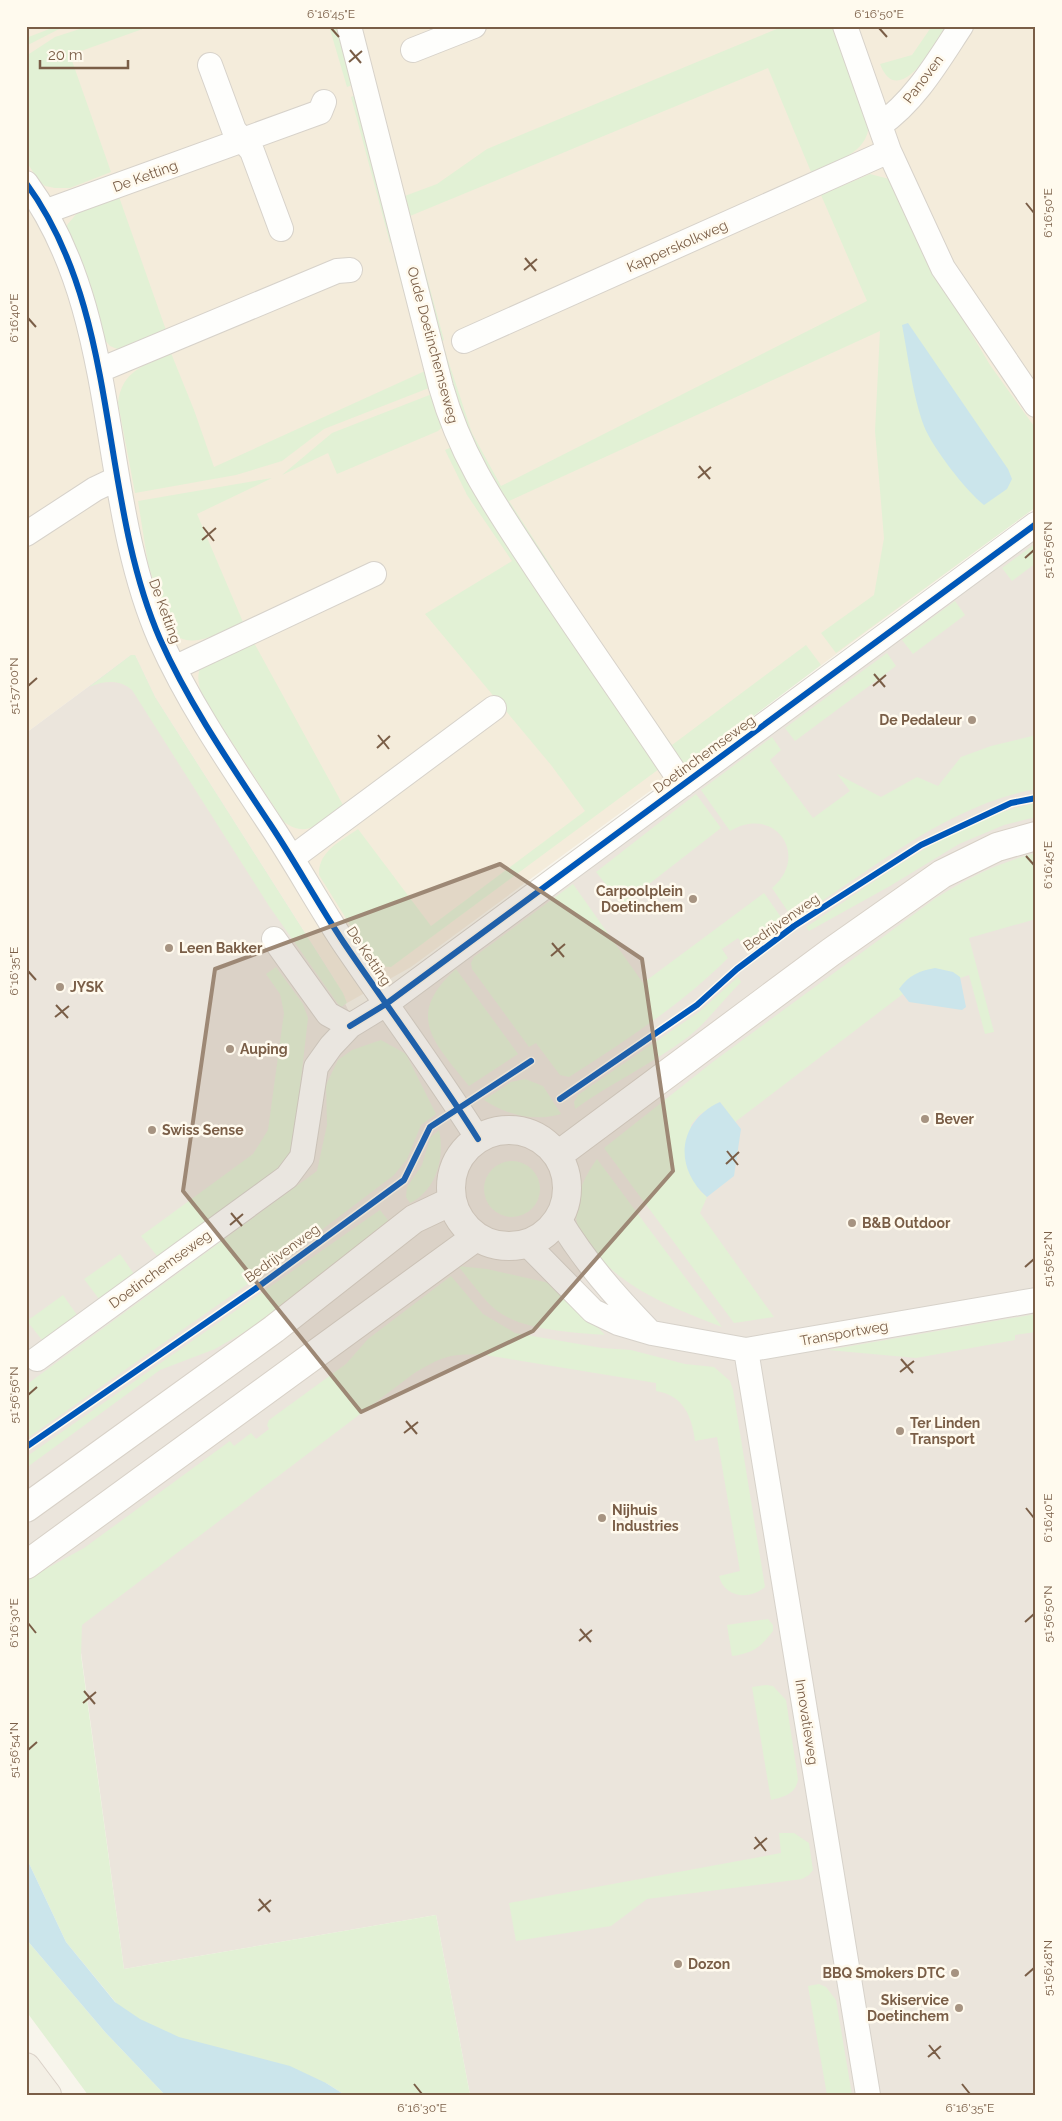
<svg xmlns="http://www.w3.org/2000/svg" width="1062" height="2121" font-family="Raleway,sans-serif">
	<rect width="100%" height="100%" fill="#f8f5ec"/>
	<path fill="#f4ecdb" d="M26,26H1036V507L411,967L347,1003L333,977L155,697L135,655H131L26,733Z"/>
	<path fill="#ebe5dc" d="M1036,540V2095H470L436,1915L124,1969L79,1638L26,1604V733L131,655H135L155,697L333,977L354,1023L958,588Z"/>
	<path fill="#e2f1d5" d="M57,26H65L26,46V38Z
		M89,26H151L70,55L111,172L70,188H55L45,186L39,181L26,161V56L55,37Z
		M329,26H338L355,84L347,87Z
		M784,26H834L869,124C868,154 834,162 811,172L768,68L410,216L444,340L439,343L402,197L437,184L487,149Z
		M932,26H948C935,45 898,111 880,64L912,55Z
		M358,94L396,240L390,243L351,97Z
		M870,174L893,180L965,323L990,365L1036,429V507L836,653L821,633L874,595L884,538L875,431L880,331L509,501L555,572L550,575L473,453L441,353L445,351L472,433L501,486L867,301L821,195Z
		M118,194L167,333L120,350L110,346L104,339L67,234V225L83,206Z
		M400,253L434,386L324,429L282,461L236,475L135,493L118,403C122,370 144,366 171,353L194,410L214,467L425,371L394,256Z
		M432,394L446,424L438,431L337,474L328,453L282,475L332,433Z
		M454,446L659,769L391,967C381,967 377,964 370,957L319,875C318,851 341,841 358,829L431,926L585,811L551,765L425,614L512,561L467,495L445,450Z
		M272,478L197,514L243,622C220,632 189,654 169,629L148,564L138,501Z
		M1036,543V563L1012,581L1002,568Z
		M955,601L965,615L913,654L902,640Z
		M253,641L343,805C323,820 309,840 284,822L202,696C200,688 196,678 200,669C206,657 240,646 253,641Z
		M806,645L821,665L682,770L631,688L672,745Z
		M887,653L896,666L795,741L785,728Z
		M131,655H135L155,697L343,993L347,1003L341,1007L338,1004L269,906L132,690C119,679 104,681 89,687Z
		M1036,735V789C944,806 871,872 793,919L772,888C811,855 774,804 730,831L701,790L772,737L781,750L770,760L813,818L850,791L837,774L881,797L917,777L938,786L961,757L991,746Z
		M696,794L721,828L622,905L596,872Z
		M1036,803V817L1004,825L959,844L890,886L809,931L806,927C879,881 949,821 1036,803Z
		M1036,853V919L969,938L994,1032L985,1034L969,975L957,979L920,981L735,1122L720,1102L699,1115L691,1125L699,1190L707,1197L700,1213L774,1317L734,1323L604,1148L714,1061L936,898C967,878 1000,862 1036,853Z
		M573,884L643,983L764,893L783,920L746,948L738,938L722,949L728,958C681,1005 625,1041 569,1077L560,1075L536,1043L529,1047L472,969L471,963L474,957Z
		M276,967L303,1004L308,1018L293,1149L276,1170L158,1257L141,1236L253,1154L268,1130L284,1013L280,994L266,974Z
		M456,969L518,1054L469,1086C434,1042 404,1016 456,969Z
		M738,977L741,982C724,999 707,1022 688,1037C652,1064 611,1083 575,1109L574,1102L578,1095L699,1012Z
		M381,1040L406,1054L436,1114L421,1125L407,1159L394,1175L282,1260L26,1439V1385L317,1171L327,1125L326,1085L338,1060L352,1050Z
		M525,1079L543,1086L561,1114C534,1122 507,1115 484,1100L511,1082Z
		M439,1130C445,1156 437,1190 410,1203L406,1197L407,1187L422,1165L430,1138Z
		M597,1159L722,1327C673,1308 615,1286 586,1240C584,1236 579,1231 578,1227C571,1203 584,1177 597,1159Z
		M484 1189a28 28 0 1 1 56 0a28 28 0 1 1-56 0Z
		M380,1210L399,1234L318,1290L215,1349L160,1370L26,1468V1457Z
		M120,1254L134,1274L99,1299L84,1279Z
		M458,1266L487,1269L558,1285L605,1335C573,1332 523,1331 496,1310C481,1297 470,1280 458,1266Z
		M451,1276L483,1314L515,1333L602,1348L631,1350L685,1364L714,1367L730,1381L733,1390L765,1587C749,1601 724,1597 719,1576L740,1571L717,1437L695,1441C692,1416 683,1395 656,1391V1383L485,1355C451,1353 442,1356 413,1374L82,1625L81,1655L124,1969L436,1915L470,2095H345L326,2083H182L66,1942L26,1857V1580L84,1548L230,1441L234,1446L251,1433L256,1439L269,1429L267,1425L269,1420L346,1364L368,1339Z
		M63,1295L77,1315L42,1340L27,1321Z
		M1036,1314V1332L1015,1335V1340L916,1358L828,1350Z
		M768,1619L773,1625V1631C760,1648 753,1653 732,1656L727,1625Z
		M766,1685L773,1686L786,1700L798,1779C796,1794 784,1797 771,1800L752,1687Z
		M779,1833H794L809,1843L813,1870L809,1875L802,1879L647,1899L611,1926L516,1941L509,1903L781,1853Z
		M26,1939L105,2032L165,2095H88L26,2011Z
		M819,1984L826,1987L836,2000L852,2095H827L808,1986Z"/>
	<path fill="#cbe5eb" d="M908,323L1008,469L1012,479L1007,489L984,505C966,491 932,447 924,426C913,397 908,356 902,325Z
		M935,968L953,972L960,977L966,1007L962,1010L909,1002L899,989C909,975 919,971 935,968Z
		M720,1102L741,1129L734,1176L707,1197C673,1167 678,1121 720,1102Z
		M26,1857L66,1942L115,2002L140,2019L179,2037L290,2066L326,2083L345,2095H165L105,2032L26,1939Z"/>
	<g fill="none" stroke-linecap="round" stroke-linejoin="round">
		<g stroke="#d7d2ca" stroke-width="26">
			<path id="minor" d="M349,26L441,387C462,461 499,511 540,574C587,645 636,714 683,785
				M845,26L889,151L943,268L1036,405
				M413,50L474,26
				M210,65L234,130L252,151L281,229
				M880,125C915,101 938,61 961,26
				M26,183C122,314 97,494 160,639C189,704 231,765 270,824C296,863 318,904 344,943C388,1008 436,1072 478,1139
				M47,211L320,112L324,102
				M464,341L889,151
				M100,370L337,271L350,270
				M26,534L95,489L116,479
				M174,668L374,574
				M292,858L494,708
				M350,1026L386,1004L1036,524
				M559,1219C585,1262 615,1296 650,1332
				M527,1244L593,1311L618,1323L652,1333L746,1350L1036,1300
				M746,1350L868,2095
				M37,1359L287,1177L302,1157L316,1067L331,1046L350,1026L328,1014L274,939"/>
		</g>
		<g stroke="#d8d1c7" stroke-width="30">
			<path id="secondary" d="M451 1188a58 58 0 1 1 116 0a58 58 0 1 1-116 0Z
				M558,1155L831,952L942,874L997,847L1036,836
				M26,1508L274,1329L414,1219L452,1201
				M26,1565L476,1237"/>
		</g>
		<g stroke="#dad1c8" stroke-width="30">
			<path id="primary" d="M26,2067L47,2095"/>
		</g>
		<use href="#minor" stroke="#fefefc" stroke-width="24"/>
		<use href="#secondary" stroke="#fefefc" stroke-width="28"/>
		<use href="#primary" stroke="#f3efe5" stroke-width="28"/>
		<g stroke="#fffaee" stroke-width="9">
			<path id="cycleway" d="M26,183C122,314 97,494 160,639C189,704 231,765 270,824C296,863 318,904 344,943C388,1008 436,1072 478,1139
				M350,1026L386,1004L1036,524
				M560,1099L697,1005L737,969L794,926L921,845L1011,803L1036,798
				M26,1447L255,1289L404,1180L430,1127L531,1061"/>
		</g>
		<use href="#cycleway" stroke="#0057b8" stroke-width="6"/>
	</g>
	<path fill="#9d8875" fill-opacity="0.2" stroke="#9d8875" stroke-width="4" stroke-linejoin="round" d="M500,864L642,959L673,1171L533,1331L361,1412L183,1191L215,969Z"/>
	<path fill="none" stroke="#7a5e47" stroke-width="2" d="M331,28L339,37M879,28L887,37M350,50L361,63M349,62L362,51M1026,203L1034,213M525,258L536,271M524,270L537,259M28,318L36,327M699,466L710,479M698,478L711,467M203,527L214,541M202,540L216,528M1025,558L1034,550M874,674L885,687M28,686L37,678M873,686L886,675M378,735L389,749M377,748L390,736M1026,856L1034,865M552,943L564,957M551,956L565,944M28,971L36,980M56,1005L68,1018M55,1017L69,1006M727,1151L738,1165M726,1164L739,1152M231,1213L242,1226M230,1225L243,1214M1025,1267L1034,1259M901,1359L913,1373M900,1372L914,1361M28,1395L37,1387M406,1421L417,1434M404,1433L418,1422M1026,1508L1034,1518M1025,1622L1034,1614M28,1623L36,1633M580,1629L591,1642M579,1641L592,1630M84,1691L95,1704M83,1703L96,1692M28,1750L37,1742M755,1837L766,1851M754,1849L767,1838M259,1899L270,1912M258,1911L271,1900M1025,1976L1034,1968M929,2045L940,2059M928,2057L941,2046M414,2084L422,2094M962,2084L970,2094"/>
	<g fill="#a69381" stroke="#fffaee" stroke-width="2">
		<circle cx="972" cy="720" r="5"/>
		<circle cx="693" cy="899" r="5"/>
		<circle cx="169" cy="948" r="5"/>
		<circle cx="60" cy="987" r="5"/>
		<circle cx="230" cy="1049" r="5"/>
		<circle cx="925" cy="1119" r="5"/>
		<circle cx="152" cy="1130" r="5"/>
		<circle cx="852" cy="1223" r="5"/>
		<circle cx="900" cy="1431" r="5"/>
		<circle cx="602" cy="1518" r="5"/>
		<circle cx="678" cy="1964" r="5"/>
		<circle cx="955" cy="1973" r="5"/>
		<circle cx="959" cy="2008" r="5"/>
	</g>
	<g text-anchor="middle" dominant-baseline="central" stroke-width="5" stroke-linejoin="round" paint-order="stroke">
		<g font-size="14" fill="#7a5e47" stroke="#fffaee">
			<text transform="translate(923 79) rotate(-53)">Panoven</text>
			<text transform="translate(145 176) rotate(-20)">De Ketting</text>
			<text transform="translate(677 246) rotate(-24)">Kapperskolkweg</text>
			<text transform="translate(433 345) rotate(75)">Oude Doetinchemseweg</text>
			<text transform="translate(165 611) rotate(70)">De Ketting</text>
			<text transform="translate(704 754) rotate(-36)">Doetinchemseweg</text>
			<text transform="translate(781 922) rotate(-35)">Bedrijvenweg</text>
			<text transform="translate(369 956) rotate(56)">De Ketting</text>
			<text transform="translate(282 1253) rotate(-36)">Bedrijvenweg</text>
			<text transform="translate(160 1269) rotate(-36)">Doetinchemseweg</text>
			<text transform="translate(844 1333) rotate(-10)">Transportweg</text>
			<text transform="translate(807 1722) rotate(81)">Innovatieweg</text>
		</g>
		<g font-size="14" font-weight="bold" fill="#7a5e47" stroke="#fffaee" text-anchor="start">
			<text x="962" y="720" text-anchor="end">De Pedaleur</text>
			<text x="683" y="891" text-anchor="end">Carpoolplein<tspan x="683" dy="16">Doetinchem</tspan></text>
			<text x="179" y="948">Leen Bakker</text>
			<text x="70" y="987">JYSK</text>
			<text x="240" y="1049">Auping</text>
			<text x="935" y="1119">Bever</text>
			<text x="162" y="1130">Swiss Sense</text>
			<text x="862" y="1223">B&amp;B Outdoor</text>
			<text x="910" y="1423">Ter Linden<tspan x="910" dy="16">Transport</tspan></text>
			<text x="612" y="1510">Nijhuis<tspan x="612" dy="16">Industries</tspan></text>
			<text x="688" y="1964">Dozon</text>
			<text x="945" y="1973" text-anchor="end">BBQ Smokers DTC</text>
			<text x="949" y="2000" text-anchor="end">Skiservice<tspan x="949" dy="16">Doetinchem</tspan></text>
		</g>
	</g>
	<rect width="1062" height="2121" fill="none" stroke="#fffaee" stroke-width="55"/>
	<path d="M40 60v8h88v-8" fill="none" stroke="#7a5e47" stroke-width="2.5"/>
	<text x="48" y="60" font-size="15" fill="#7a5e47" stroke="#fffaee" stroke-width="4" paint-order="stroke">20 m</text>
	<rect x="28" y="28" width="1006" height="2066" fill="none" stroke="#7a5e47" stroke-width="2"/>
	<g font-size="12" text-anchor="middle" fill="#7a5e47">
		<text x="331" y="18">6°16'45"E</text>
		<text x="879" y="18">6°16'50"E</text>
		<text transform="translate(1048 213) rotate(-90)" y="4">6°16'50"E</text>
		<text transform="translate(14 318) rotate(-90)" y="4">6°16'40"E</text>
		<text transform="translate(1048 550) rotate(-90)" y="4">51°56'56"N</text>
		<text transform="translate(14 686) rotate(-90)" y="4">51°57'00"N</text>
		<text transform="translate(1048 865) rotate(-90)" y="4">6°16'45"E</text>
		<text transform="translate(14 971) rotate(-90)" y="4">6°16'35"E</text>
		<text transform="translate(1048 1259) rotate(-90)" y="4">51°56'52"N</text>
		<text transform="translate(14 1395) rotate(-90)" y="4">51°56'56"N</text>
		<text transform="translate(1048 1518) rotate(-90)" y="4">6°16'40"E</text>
		<text transform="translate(1048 1614) rotate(-90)" y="4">51°56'50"N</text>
		<text transform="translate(14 1623) rotate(-90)" y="4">6°16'30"E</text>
		<text transform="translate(14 1750) rotate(-90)" y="4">51°56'54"N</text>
		<text transform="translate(1048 1968) rotate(-90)" y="4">51°56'48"N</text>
		<text x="422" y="2112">6°16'30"E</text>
		<text x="970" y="2112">6°16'35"E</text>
	</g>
</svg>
